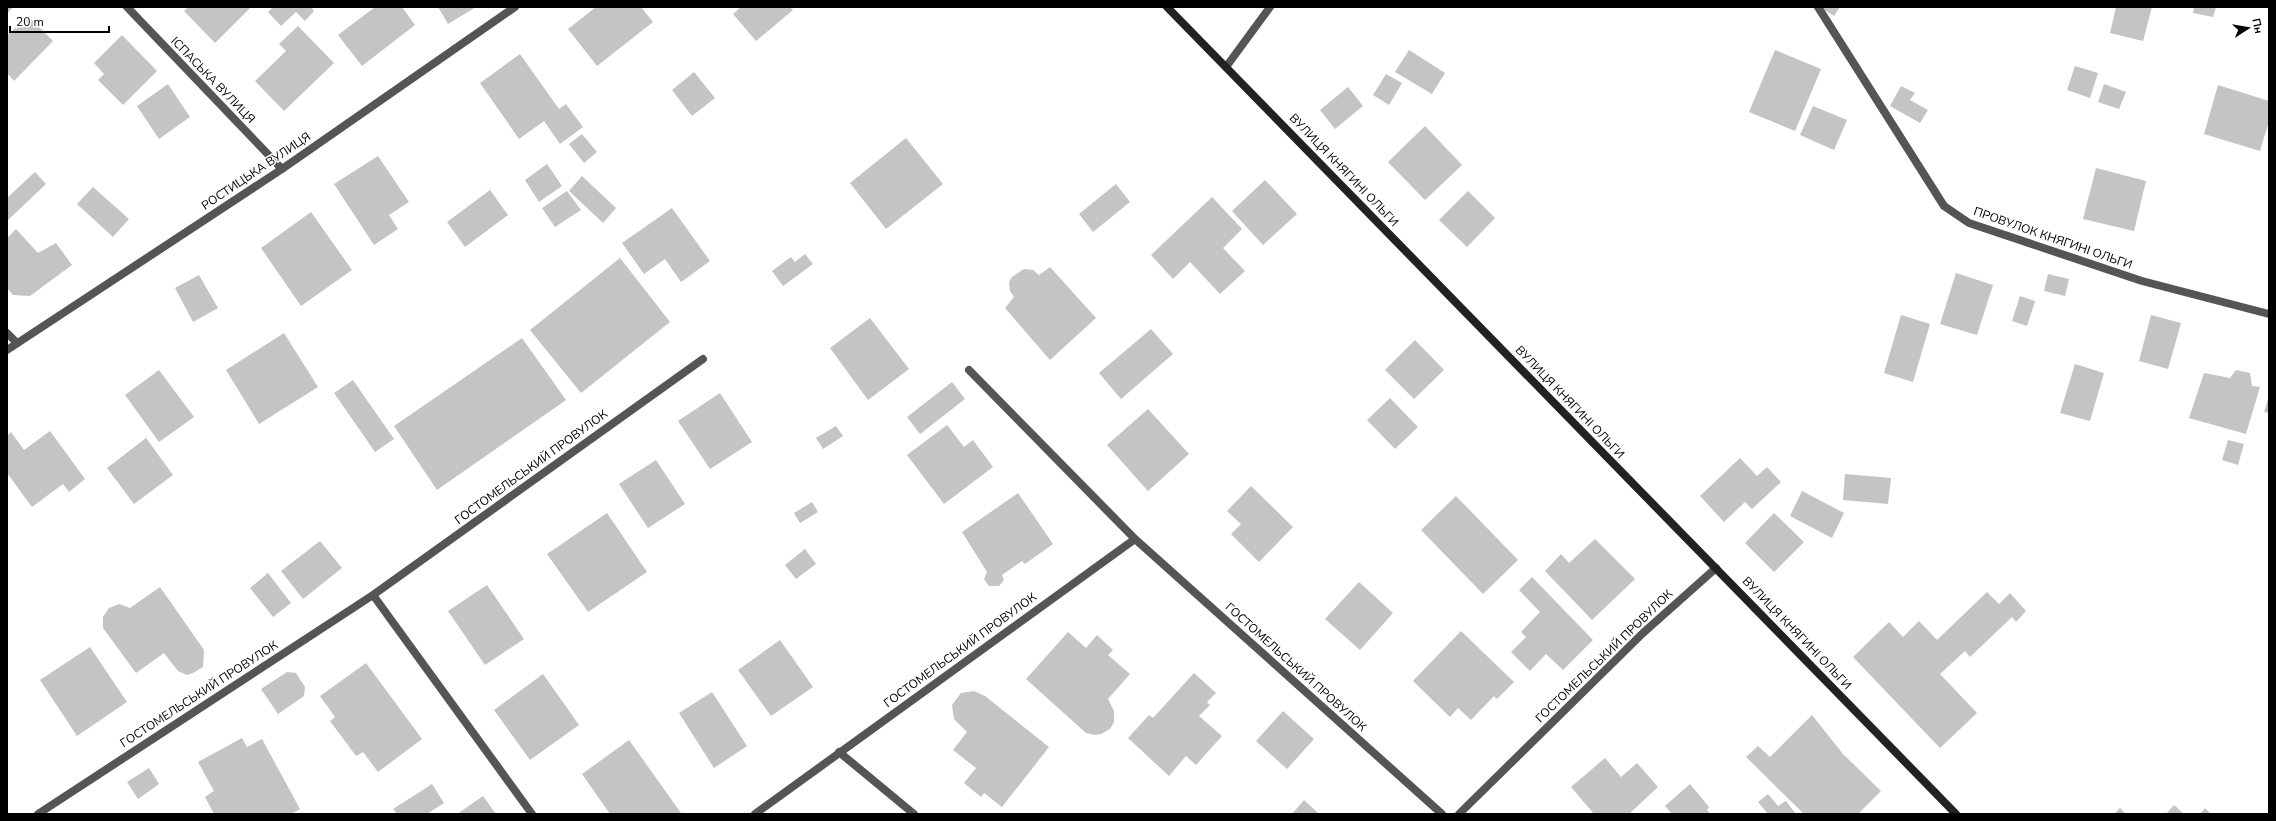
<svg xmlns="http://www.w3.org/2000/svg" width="2276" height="821" font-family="'Nunito Sans',sans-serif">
	<rect width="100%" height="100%" fill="#fff"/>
	<path fill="#c4c4c4" d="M7,7H13L7,14Z
		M188,7H251L215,43L184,11Z
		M273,7H311L314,11L305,21L296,12L281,26L268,12Z
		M375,7H402L415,25L362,66L338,35Z
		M438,7H476L448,24Z
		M596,7H641L653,22L597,66L568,29Z
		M741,7H790L793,10L756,41L733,14Z
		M1820,7H1840L1834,16Z
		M2116,7H2152L2143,41L2110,33Z
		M2194,7H2216L2213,17L2193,13Z
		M28,16L53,41L14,81L7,73V36Z
		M298,26L334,63L284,111L255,81L286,51L279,44Z
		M122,35L157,71L123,105L98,80L104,74L94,63Z
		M1409,50L1445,73L1432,94L1395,72Z
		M1775,50L1821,69L1795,131L1749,112Z
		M520,54L559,109L566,104L583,127L560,144L544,121L519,139L480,83Z
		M2075,66L2098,73L2090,98L2067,90Z
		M694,72L715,98L692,116L672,90Z
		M1386,74L1402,83L1389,105L1373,95Z
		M168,84L190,117L159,139L137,106Z
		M2104,84L2126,92L2119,109L2098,102Z
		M2218,85L2269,101V121L2260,151L2204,134Z
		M1901,86L1915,93L1910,100L1928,110L1920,123L1890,106Z
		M1348,87L1363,106L1335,129L1320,110Z
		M1813,106L1847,120L1834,150L1800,135Z
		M1425,126L1462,165L1425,200L1388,162Z
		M582,134L597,152L584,163L569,144Z
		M906,138L943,184L886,229L850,183Z
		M378,156L409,202L389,215L398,229L374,245L334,184Z
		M547,164L562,186L539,202L525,180Z
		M2096,168L2146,181L2134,231L2083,219Z
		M35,172L46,184L7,221V198Z
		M582,176L616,208L603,223L569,191Z
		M1265,180L1297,214L1263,245L1232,211Z
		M1116,184L1130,202L1093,232L1079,214Z
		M93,187L129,219L113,237L77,204Z
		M490,190L508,215L465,247L447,222Z
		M567,191L581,210L555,227L542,208Z
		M1468,191L1495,218L1467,247L1439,220Z
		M1212,197L1242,229L1223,248L1245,271L1220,294L1190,262L1173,279L1151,255Z
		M672,208L710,261L681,282L665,259L644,274L622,243Z
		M311,212L352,270L301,306L261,248Z
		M16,229L38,253L56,243L72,265L30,296L13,295L7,288V238Z
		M805,254L813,264L783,286L772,271L791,257L795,262Z
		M620,258L670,322L581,393L530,330Z
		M1050,267L1096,318L1050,360L1005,308L1014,297L1010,291L1009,282L1012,277L1024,269L1033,270L1039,275Z
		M1956,273L1993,285L1977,335L1940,324Z
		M2048,274L2069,279L2065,296L2044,291Z
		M199,275L218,308L193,322L175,288Z
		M2020,296L2035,301L2027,326L2012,321Z
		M1901,315L1930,324L1913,382L1884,373Z
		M2151,315L2181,323L2168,369L2139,361Z
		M870,318L909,369L868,400L830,348Z
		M1151,329L1173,354L1121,399L1099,373Z
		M284,333L318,387L259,424L226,370Z
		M522,338L566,400L437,490L394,426Z
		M1415,340L1444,370L1414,399L1385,370Z
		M2075,364L2104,373L2090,421L2060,413Z
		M159,370L194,417L159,442L125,395Z
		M2236,370L2250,373L2252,386L2260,387L2246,434L2189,418L2204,373L2230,378Z
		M353,380L394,439L375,452L334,393Z
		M952,382L965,399L920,434L907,417Z
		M720,393L752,442L710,469L678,421Z
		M2269,396V413L2264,412Z
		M1390,398L1418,427L1395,449L1367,420Z
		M1148,409L1189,454L1148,491L1107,445Z
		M947,425L964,447L973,440L993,467L944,504L907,455Z
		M836,426L843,436L823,449L816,438Z
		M50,431L85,479L69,492L63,484L32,507L7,473V436L11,432L24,450Z
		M146,438L173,475L134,504L107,468Z
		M2228,440L2244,444L2238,465L2222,460Z
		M1740,458L1757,476L1767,467L1781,482L1752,509L1745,502L1724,522L1700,496Z
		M656,460L685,504L648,528L619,484Z
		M1845,474L1891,478L1888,504L1843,500Z
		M1251,486L1293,527L1259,562L1231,534L1241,524L1227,511Z
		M1802,491L1844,513L1832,538L1790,516Z
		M1018,493L1053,544L1025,564L1022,561L1002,575L1004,580L999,586H989L984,579L987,572L962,532Z
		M1456,496L1518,560L1483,594L1421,530Z
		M812,502L818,512L800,523L794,513Z
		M607,513L647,572L588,612L547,554Z
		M1774,513L1804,542L1774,572L1745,543Z
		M1595,539L1635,579L1592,620L1545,571L1561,554L1569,563Z
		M320,541L342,568L303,599L281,571Z
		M805,549L816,564L796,579L785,565Z
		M268,573L291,603L273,617L250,588Z
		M1532,577L1593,640L1563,670L1546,654L1530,671L1511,652L1526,637L1521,632L1540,612L1519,590Z
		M1359,582L1393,613L1360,650L1325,619Z
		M487,585L524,639L485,665L448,611Z
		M160,587L204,650L203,667L193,673L187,675L178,671L164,653L136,673L103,628V617L109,608L119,604L130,608Z
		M1987,592L1999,604L2010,593L2026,611L2016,622L2012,617L1970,657L1965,651L1940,674L1977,713L1940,748L1853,657L1889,622L1903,637L1919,621L1937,640Z
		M1461,631L1514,682L1497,699L1494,696L1471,720L1458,708L1450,717L1413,681Z
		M1068,632L1086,648L1097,635L1113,650L1108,655L1130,674L1108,699L1114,711V722L1110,729L1101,734L1094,735L1086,733L1026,679Z
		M780,640L813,687L771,716L738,670Z
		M90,647L127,702L77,736L40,680Z
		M366,663L422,739L378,772L363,752L356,756L330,721L335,717L320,696Z
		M287,672L296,673L305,687L304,696L278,714L261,689Z
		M1194,673L1216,693L1207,702L1210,705L1199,716L1222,736L1196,765L1186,756L1169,776L1128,738L1149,715L1153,718Z
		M543,674L579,725L530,760L494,710Z
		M974,691L985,696L1049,747L1002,807L984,793L981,797L964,783L976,768L953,750L967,732L954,719L952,705L961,693Z
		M712,692L747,746L714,768L679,713Z
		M1283,711L1314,739L1287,769L1256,741Z
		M1812,715L1843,754L1881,791L1858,814H1804L1746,757L1758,746L1770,757Z
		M242,738L247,747L262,739L300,809L291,814H214L205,797L214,791L198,762Z
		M629,740L681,813L680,814H610L582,774Z
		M1605,758L1621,777L1637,763L1658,787L1629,814H1594L1571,787Z
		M149,768L159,784L138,799L127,782Z
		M432,784L444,803L427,814H397L393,809Z
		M1690,784L1709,807L1707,810L1710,814H1672L1665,806Z
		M1768,794L1778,806L1786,801L1796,814H1768L1758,802Z
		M483,796L496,814H457Z
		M1304,800L1319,814H1292Z
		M2174,805L2184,814H2166Z
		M2120,808L2126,814H2114Z
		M2205,808L2211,814H2200Z"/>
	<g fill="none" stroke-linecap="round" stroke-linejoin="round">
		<path stroke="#555" stroke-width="8" d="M127,7L282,169
			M1818,7L1944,206L1969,223L2142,281L2269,314
			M1226,67L1270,7
			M7,333L17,343
			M7,350L282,169L515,7
			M969,370L1135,539L1442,814
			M373,595L532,814
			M839,752L914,814
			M38,814L373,595L703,359
			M755,814L1135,539
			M1459,814L1643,633L1716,568"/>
		<path stroke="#222" stroke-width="8" d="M1167,7L1956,814"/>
	</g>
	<g text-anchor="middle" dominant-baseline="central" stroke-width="3" stroke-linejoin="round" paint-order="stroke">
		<g font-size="12" fill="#000" stroke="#fff">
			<text transform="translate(213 80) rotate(46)">ІСПАСЬКА ВУЛИЦЯ</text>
			<text transform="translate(1344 170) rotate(46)">ВУЛИЦЯ КНЯГИНІ ОЛЬГИ</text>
			<text transform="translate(256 171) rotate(-34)">РОСТИЦЬКА ВУЛИЦЯ</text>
			<text transform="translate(2053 238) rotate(19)">ПРОВУЛОК КНЯГИНІ ОЛЬГИ</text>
			<text transform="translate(1570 402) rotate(46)">ВУЛИЦЯ КНЯГИНІ ОЛЬГИ</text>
			<text transform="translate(531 467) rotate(-36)">ГОСТОМЕЛЬСЬКИЙ ПРОВУЛОК</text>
			<text transform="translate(1797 633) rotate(46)">ВУЛИЦЯ КНЯГИНІ ОЛЬГИ</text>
			<text transform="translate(960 650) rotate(-36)">ГОСТОМЕЛЬСЬКИЙ ПРОВУЛОК</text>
			<text transform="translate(1604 656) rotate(-44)">ГОСТОМЕЛЬСЬКИЙ ПРОВУЛОК</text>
			<text transform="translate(1296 667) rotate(42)">ГОСТОМЕЛЬСЬКИЙ ПРОВУЛОК</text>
			<text transform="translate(199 694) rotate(-33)">ГОСТОМЕЛЬСЬКИЙ ПРОВУЛОК</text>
		</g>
	</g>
	<rect width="2276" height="821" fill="none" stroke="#000000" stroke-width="16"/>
	<g transform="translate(2248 28) rotate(78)" stroke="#ffffff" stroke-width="3" paint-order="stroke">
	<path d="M0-3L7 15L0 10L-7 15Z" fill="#000000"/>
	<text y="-6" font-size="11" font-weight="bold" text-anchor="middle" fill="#000000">Пн</text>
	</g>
	<path d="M10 26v6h99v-6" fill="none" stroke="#000000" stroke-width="2"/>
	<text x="16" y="26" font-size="12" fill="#000000" stroke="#ffffff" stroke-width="3" paint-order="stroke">20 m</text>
</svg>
